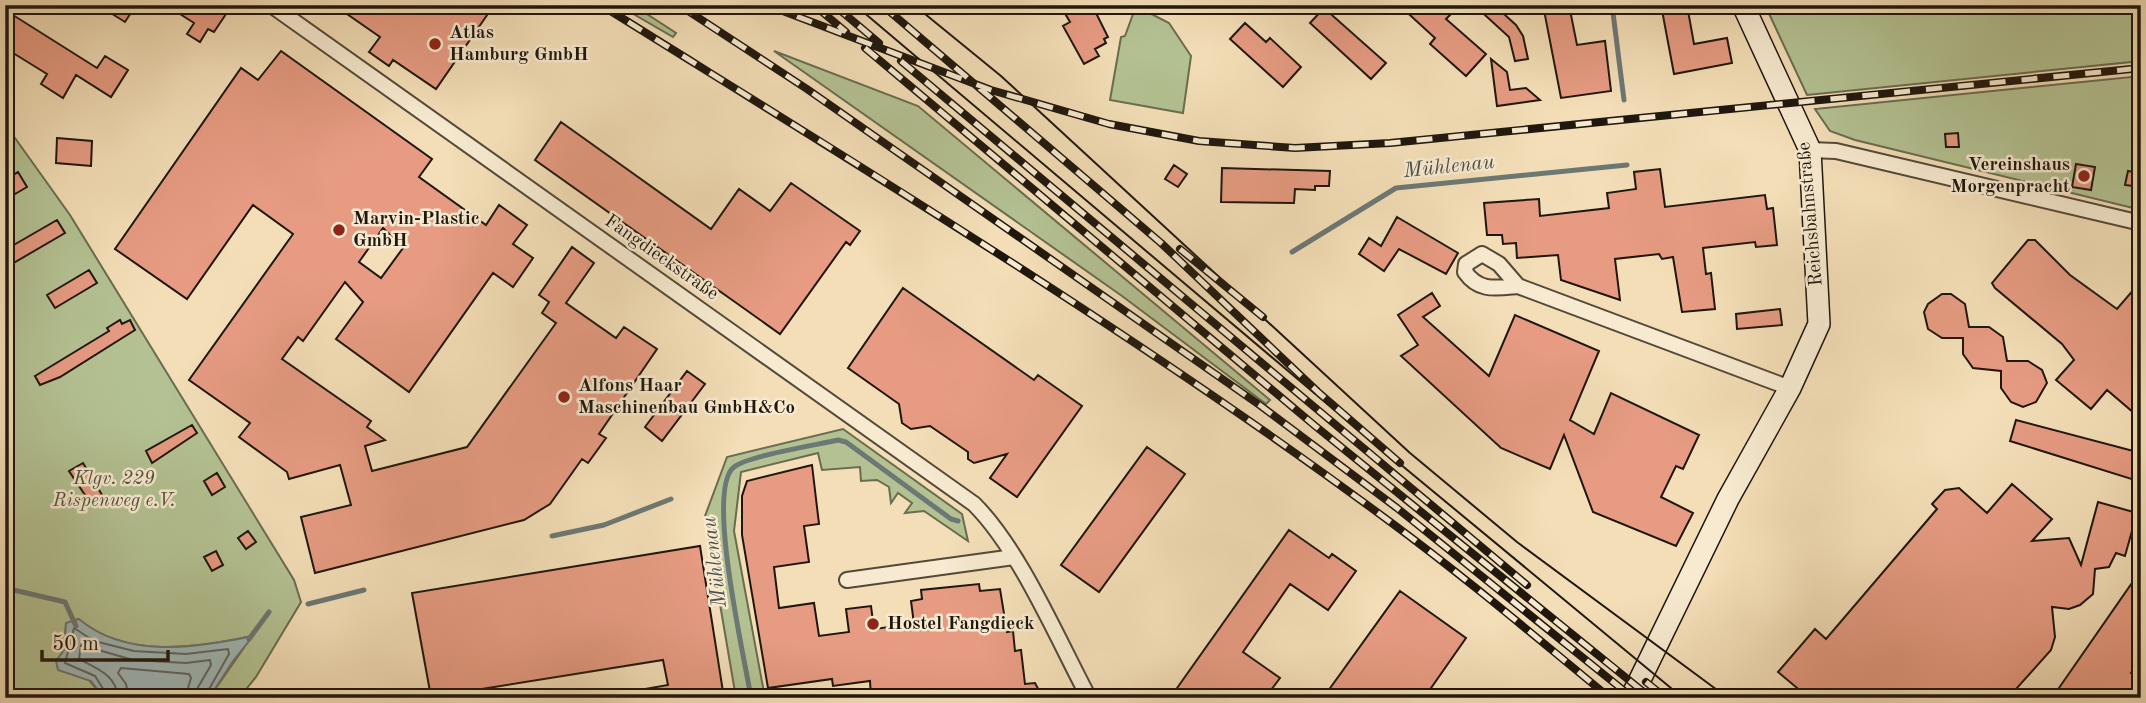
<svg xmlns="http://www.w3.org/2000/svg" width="2146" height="703" font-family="'Old Standard TT',serif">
	<rect width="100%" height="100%" fill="#f3deb7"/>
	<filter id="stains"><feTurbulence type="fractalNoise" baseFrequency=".00286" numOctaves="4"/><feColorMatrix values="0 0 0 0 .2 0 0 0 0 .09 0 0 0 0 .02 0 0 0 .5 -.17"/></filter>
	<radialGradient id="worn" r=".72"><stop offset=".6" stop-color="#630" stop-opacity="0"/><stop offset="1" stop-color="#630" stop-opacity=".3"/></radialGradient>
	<path fill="#b4c293" stroke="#6a6c50" stroke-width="2" d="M618,5H633L676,33L673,37Z
		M1765,5H2141V61L1807,95Z
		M1136,6L1169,23L1191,56L1183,113L1110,100L1121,37L1125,36Z
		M774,51L918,106L1270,400L1266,404L1122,296Z
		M2141,76V210L1855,140L1830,131L1815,109Z
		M5,124L70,215L294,580L301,602L256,677L239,698H209L252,636C195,648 126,659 78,619L66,624L64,650L104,698H5Z
		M843,429L962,514L968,541L924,511L905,513L912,503L898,493L891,503L889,487L877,480L861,481L860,467L822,470L818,453L741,472L734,531L765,698H736L705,516L727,457Z"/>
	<path fill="#a0b9b9" stroke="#6c7874" stroke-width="2" d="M79,619C126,659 196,648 253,636L233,661L209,698H104L91,681L58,670L56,661L64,650L66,623Z"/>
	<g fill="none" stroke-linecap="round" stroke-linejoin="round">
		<path stroke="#606863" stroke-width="2" d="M109,698L95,676L65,663L74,628L94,641L134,651L186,654L228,649L229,654L204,698
			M118,698C117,675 96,668 79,659L81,645L133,660L186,663L210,660L211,665L197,689L195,698
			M129,698L126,684L118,673L121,668L189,674L191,678L185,698"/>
		<path stroke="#6c7874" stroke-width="5" d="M1612,5L1624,100
			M1292,252L1396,188L1627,165
			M552,536L604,525L671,499
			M5,588L65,602L76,626
			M308,604L364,590
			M249,639L269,612
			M751,698C745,659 705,489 734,467C747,456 817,445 838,440L846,442L951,519L958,521"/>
	</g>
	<path fill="#e69b82" stroke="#1f170d" stroke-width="2" fill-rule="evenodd" d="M98,5H136L125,22Z
		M166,5H212L226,14L214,32L208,29L200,42L187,34L194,23Z
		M334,5H494L436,89L393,60L389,66L369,52L380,37Z
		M1060,5H1092L1108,37L1104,39L1106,43L1095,49L1099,56L1084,64L1063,26L1070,22Z
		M1399,5H1432L1437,10L1441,5H1460L1446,19L1486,54L1466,76L1430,44L1435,38Z
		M1474,5H1494L1516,25L1523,36L1528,59L1515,61L1509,37Z
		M1543,5H1569L1577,45L1605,41L1611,91L1561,98Z
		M1661,5H1687L1694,44L1727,38L1732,63L1674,74Z
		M1324,8L1386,63L1371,79L1310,23Z
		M5,10L97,68L105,56L128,70L111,97L76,75L63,98L41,84L47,74L5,48Z
		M1245,23L1266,42L1270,38L1301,67L1283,87L1230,39Z
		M281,51L432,159L419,177L486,225L499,205L527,225L513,244L533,258L513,287L493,273L409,392L336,339L363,302L345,282L303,341L298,337L282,359L371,421L367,427L385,440L365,446L372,471L467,447L556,323L542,313L549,302L539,295L572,247L594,263L566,303L616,338L624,327L657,349L599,434L606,438L588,463L582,459L550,504L524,520L315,573L301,517L351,505L340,465L289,479L287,472L239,437L250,423L189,380L293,234L253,205L187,299L115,249L241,68L258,80ZM383,228L403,248L381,278L359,262Z
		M1491,59L1507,72L1510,90L1526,88L1540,100L1497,106Z
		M561,122L711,229L739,189L770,211L791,183L860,231L850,245L846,242L780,334L535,160Z
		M1958,133L1959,147H1946L1945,134Z
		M57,138L92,141L91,166L56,163Z
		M2076,164L2095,167L2091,190L2072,187Z
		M1174,165L1187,174L1178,187L1165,179Z
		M1222,168L1330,171L1329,186H1315V190L1295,189L1294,203L1221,202Z
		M1660,169L1665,207L1765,195L1767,209L1773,208L1777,245L1756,247L1755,242L1703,248L1706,274L1711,273L1715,309L1682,312L1673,257L1662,259L1659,254L1615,259L1620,300L1561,280L1558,255L1517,258L1516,243L1503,244L1502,235H1487L1484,203L1539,199L1540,216L1609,208L1607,193L1636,189L1634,172Z
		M2128,171L2141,173V187L2125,185Z
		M18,172L27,187L15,194L6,180Z
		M1397,217L1458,253L1446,274L1399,249L1384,271L1359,254L1369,238L1381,246Z
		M57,220L65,233L5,268V250Z
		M2028,240H2035L2070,275L2117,309L2141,281V419L2107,390L2091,409L2056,380L2074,360L2062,344L1995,288L1992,283Z
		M89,270L97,283L55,308L47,295Z
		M903,288L1034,380L1038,375L1082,406L1017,497L990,478L1007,454L974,463L968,459V452L930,426L911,429L902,423L899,404L848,368Z
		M1432,293L1440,306L1423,317L1489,376L1515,315L1599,351L1570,420L1594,434L1611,393L1699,435L1683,469L1676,466L1661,497L1693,513L1676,546L1593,512L1564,435L1550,469L1501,448L1401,356L1418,345L1398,315Z
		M1942,294H1951L1965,304L1969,327H1989L2003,337L2007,361H2028L2042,370L2047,383L2036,402L2023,407L2011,402L2001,388V371L1973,368L1963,354V338H1942L1928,329L1924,312L1928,304Z
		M1780,309L1782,325L1737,329L1736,314Z
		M120,320L122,324L130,320L135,330L60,377L40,385L35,376L109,331L107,328Z
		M687,371L705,384L662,441L645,427Z
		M2016,420L2141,453V482L2010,441Z
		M192,425L197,433L152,463L146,451Z
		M1147,447L1185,474L1099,592L1061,565Z
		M83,463L105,500L93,507L69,471Z
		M812,465L819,524L804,526L809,562L774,567L779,608L814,603L819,636L849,632L846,609L871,606L874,629L914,624L911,601L922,599L921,590L979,584L980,591L1000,589L1007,632L1013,631L1015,651L1021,650L1025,684L1035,683L1043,698H871L870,681L833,686L832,679L768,688L742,535V496L747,481Z
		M217,473L225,487L212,495L204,481Z
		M2012,484L2052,519L2032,541L2069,538L2081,565L2098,502L2137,513L2125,556L2116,553L2109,567L2095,569L2093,594L2080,605L2069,609L2052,607L2055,637L2051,650L2008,698H1809L1778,672L1815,629L1826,639L1937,509L1932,504L1945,490L1959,488L1987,513Z
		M1289,530L1329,558L1332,554L1356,571L1328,610L1290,584L1243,652L1280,678L1265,698H1170Z
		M248,531L256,542L246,549L238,538Z
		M700,546L724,698H639V690L668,685L663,660L431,697L412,593Z
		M216,551L223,565L212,571L204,557Z
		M2141,570V658L2131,673L2139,678L2125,698H2052Z
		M1400,591L1466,638L1424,698H1323Z"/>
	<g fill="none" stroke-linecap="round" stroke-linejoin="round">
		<g stroke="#544938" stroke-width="18">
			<path id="street" d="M271,5L974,504C1020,550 1057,638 1089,698
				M1165,5H1201
				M1810,150L1836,151L2141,223
				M1518,286L1499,264L1482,254L1466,264L1465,272C1479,292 1496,288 1518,286L1790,388
				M847,580L1014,557"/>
		</g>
		<g stroke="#1f170d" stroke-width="24">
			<path id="secondary" d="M1631,698L1728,499L1790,388L1819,324L1810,150L1743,5"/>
		</g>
		<use href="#street" stroke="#f7ead0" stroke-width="14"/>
		<use href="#secondary" stroke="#f7ead0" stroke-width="21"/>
		<path stroke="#1f170d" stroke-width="2" d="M855,5L1313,392L1683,698
			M914,5L1001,76L1410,453L1517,542L1728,698"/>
		<g stroke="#1f170d" stroke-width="8">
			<path id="rail" d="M601,5C867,171 1137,334 1389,521C1465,577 1537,638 1610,698
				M679,5L807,89L1261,406L1397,508L1633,698
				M767,5L991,90L1109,124L1199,141L1295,148L1390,143L2141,68
				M814,5L846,32
				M834,5L879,43
				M882,5L1161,243L1318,392L1400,463
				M865,48L1314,425L1651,698
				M901,61L1527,585
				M1180,249L1263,317
				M1646,682L1666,698"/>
		</g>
		<use href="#rail" stroke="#f7ead0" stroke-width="5" stroke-dasharray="16" stroke-linecap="butt"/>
	</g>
	<g fill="#8f2418" stroke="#f7ead0" stroke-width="2.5">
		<circle cx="435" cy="44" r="7"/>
		<circle cx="2084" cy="176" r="7"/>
		<circle cx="339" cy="230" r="7"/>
		<circle cx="564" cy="397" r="7"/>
		<circle cx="873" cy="624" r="7"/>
	</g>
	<g text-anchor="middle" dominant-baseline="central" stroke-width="5" stroke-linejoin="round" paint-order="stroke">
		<g font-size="19" font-weight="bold" fill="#1f170d" stroke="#f7ead0" text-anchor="start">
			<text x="449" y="33">Atlas<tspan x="449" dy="22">Hamburg GmbH</tspan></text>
			<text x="2070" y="165" text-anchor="end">Vereinshaus<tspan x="2070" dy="22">Morgenpracht</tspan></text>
			<text x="353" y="219">Marvin-Plastic<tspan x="353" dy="22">GmbH</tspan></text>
			<text x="578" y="386">Alfons Haar<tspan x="578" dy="22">Maschinenbau GmbH&amp;Co</tspan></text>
			<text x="887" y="624">Hostel Fangdieck</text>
		</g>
		<g font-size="19" fill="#1f170d" stroke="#f7ead0">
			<text transform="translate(1811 214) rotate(-95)">Reichsbahnstraße</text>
			<text transform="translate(661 258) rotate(35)">Fangdieckstraße</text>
		</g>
		<g font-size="19" font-style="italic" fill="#53533c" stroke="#f7ead0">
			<text x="114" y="479">Klgv. 229<tspan x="114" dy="22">Rispenweg e.V.</tspan></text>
		</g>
		<g font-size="21" font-style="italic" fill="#4c5049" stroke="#f7ead0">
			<text transform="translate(1449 167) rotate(-6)">Mühlenau</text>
			<text transform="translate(715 562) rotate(-97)">Mühlenau</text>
		</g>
	</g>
	<rect width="2146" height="703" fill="none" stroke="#f3deb7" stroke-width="28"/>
	<rect x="7" y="7" width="2132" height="689" fill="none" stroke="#1f170d" stroke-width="3.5"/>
	<rect x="14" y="14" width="2118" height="675" fill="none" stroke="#1f170d" stroke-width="2"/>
	<path d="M42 650v10h126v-10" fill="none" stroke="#1f170d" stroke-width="3.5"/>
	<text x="52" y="650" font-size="21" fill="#1f170d" stroke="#f7ead0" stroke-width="5" paint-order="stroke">50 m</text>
	<rect width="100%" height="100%" filter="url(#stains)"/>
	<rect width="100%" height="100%" fill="url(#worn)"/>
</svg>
